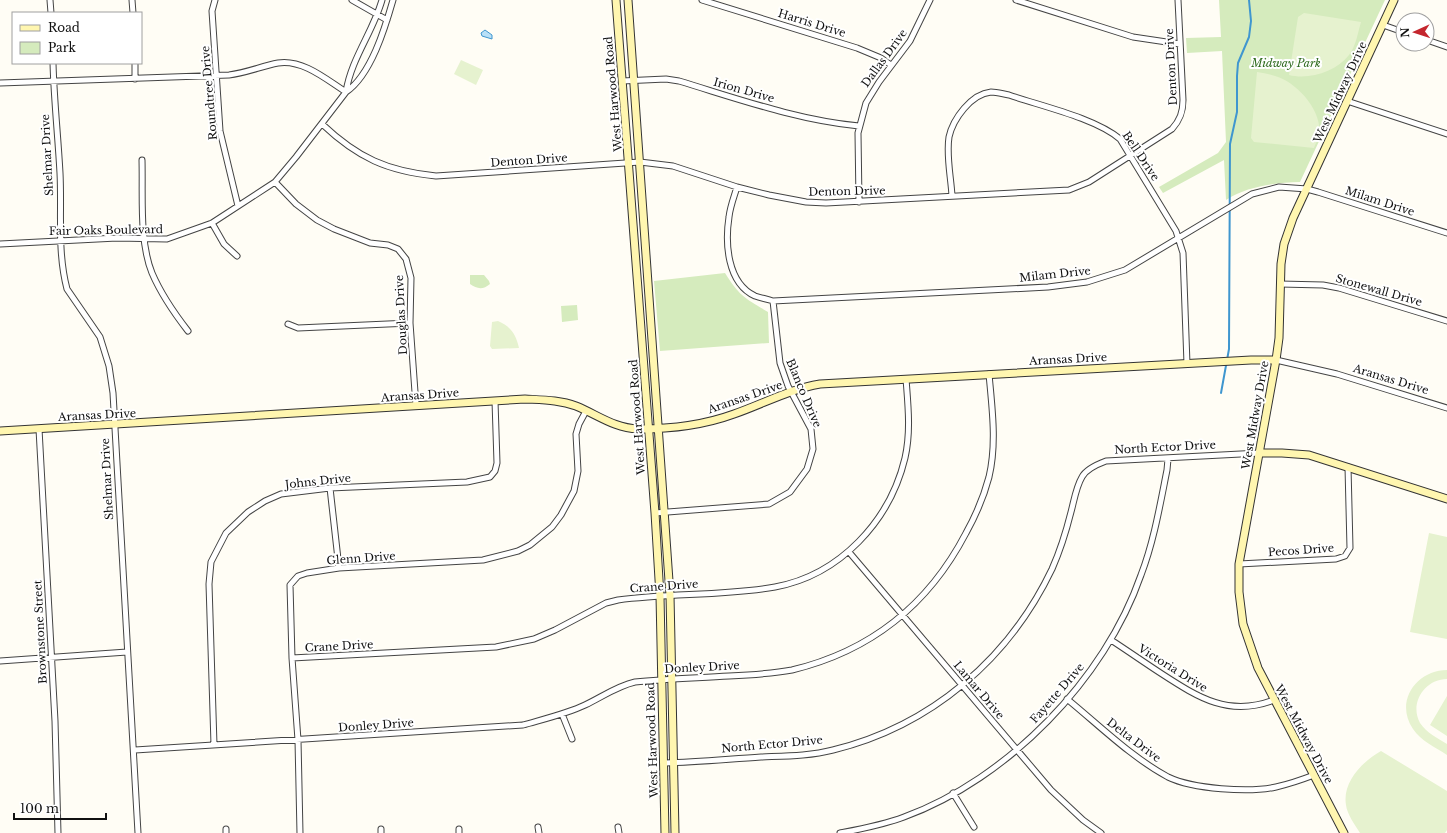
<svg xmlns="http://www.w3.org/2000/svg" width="1447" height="833" font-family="'Libre Baskerville',serif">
	<rect width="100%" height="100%" fill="#fffdf5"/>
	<path fill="#d5ebbd" d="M1219,0H1385L1300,182C1274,183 1248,186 1226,200L1224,160L1163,193L1159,187L1218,153L1226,142L1222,51L1187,53L1186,38L1221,37Z
		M725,273C740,297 745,298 768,312L769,343L660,351L654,281Z
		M470,275H484L489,281L490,284C483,290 477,289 470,284Z
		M577,305L578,320L562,322L561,306Z"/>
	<path fill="#e6f2cf" d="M1304,13L1361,22C1358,32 1356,46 1349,55C1336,72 1309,80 1289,75L1298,17Z
		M461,60L483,70L476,85L454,74Z
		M1257,72C1263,73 1269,74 1275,76C1297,82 1324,112 1319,137C1318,140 1315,144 1314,148L1254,142L1251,138Z
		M498,321C510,326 516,334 519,348L492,349L490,346L492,322Z
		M1429,533L1447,537V639L1410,632Z
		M1447,670V679C1425,679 1409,703 1420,723C1427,733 1437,738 1447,744V755C1435,747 1421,741 1413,729C1394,701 1417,670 1447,670Z
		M1447,696V736L1430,725Z
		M1381,751L1447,791V830L1445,833H1360C1355,825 1347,814 1346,805C1342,782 1363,761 1381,751Z"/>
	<path fill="#b9e0f7" stroke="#3f96cf" d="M485,30L492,35V39L482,36L481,33Z"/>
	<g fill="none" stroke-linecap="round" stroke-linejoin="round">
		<path stroke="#3f96cf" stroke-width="2" d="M1221,393L1229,349L1230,144L1237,112V76L1238,63L1249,37L1251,21L1249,0"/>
		<g stroke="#444" stroke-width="7">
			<path id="street" d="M50,0L51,13
				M132,0L133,13
				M215,0L212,11L220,131L238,206
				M352,0L387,20
				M702,0L857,48L881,58L891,65
				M1016,0L1133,37L1180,44
				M1383,25L1403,32
				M1427,40L1447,47
				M53,63C54,100 58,136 60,173C62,212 57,251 67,289L100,337L109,366L113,393L138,833
				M135,63V79
				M622,81L666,79L679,81C739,99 797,120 859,126
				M0,83L229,75C246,73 262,66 278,63C303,59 327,80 346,92
				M346,92C351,59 373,32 382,0
				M1347,101L1447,134
				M322,124C358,158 387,171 436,176L640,162L673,166L737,187L769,195L806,202L826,203L1069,190L1089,182L1172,129C1180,120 1183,112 1183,100L1178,0
				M142,160C143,195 139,241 152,273C161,294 174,313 188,331
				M275,182L296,204L317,220L334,229L370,243L388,245L398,249L406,259L411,278L410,323L416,406
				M737,187C734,197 730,207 729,217C725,243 727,283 755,296C761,298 767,299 773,301L1048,287L1087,282L1125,270L1252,194L1279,187L1307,189L1318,192L1447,233
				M952,196C951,177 946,156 949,137C953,119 971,94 991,92C997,92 1003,94 1009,95C1041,106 1095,118 1120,139L1176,231L1183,253L1187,364
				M859,202L858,133L866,103L879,82L910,41L930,0
				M212,223L224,244L237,256
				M0,244L117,238L167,239L212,223L275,182L296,157L346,92C371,75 385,28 393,0
				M1280,284L1323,285L1339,288L1447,321
				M288,324L298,328L410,323
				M1276,360L1337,374L1447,408
				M39,429L55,721L58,833
				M330,488L339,568
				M655,513L769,504L790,492L807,469L813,449L811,429L788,386L780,363L773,301
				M849,552L1051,790L1083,820L1101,833
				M1239,564L1336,559L1345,556L1350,548L1348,467
				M1111,640C1128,651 1145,663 1162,674C1199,698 1229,717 1274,700
				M292,658L496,647L534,639L555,630L606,603L618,600C670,593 723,596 775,587C840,575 890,521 905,458C911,432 908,405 906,379
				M0,661L127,652
				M1067,699C1100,726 1131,757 1168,777C1193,789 1249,793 1276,787C1289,784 1301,780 1314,775
				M562,714L572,739
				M214,745L209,584L211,562L226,533L248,512L265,501L281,494L330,488L467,482L490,477L495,471L497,463L495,401
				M135,750L523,725C544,719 566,714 585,705C602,697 617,686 635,682C666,679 698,678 729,676C750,675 771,674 792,670C871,651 929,604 966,533C976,515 984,496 989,477C997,443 992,408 989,374
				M665,763C697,762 729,759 761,757C785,756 810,756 833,750C931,726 1009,659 1052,569C1060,551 1066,532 1071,512C1074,501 1076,487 1082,477C1086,469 1098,464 1106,461L1260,453
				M953,793L974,827
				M538,827L539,833
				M618,827L619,833
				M226,829V833
				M381,829V833
				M459,829V833
				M300,833L298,740L292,658L290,585L298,576L307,573L339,568L483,560L518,551L530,545L552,527L561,515L574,491L578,471L576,434L579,424L586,411
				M840,833C861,829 883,825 904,817C1008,779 1105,679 1141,575C1154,541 1160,505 1167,470L1168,459"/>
		</g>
		<g stroke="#333" stroke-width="9">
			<path id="secondary" d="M616,0L655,513L660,596L665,833
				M628,0L670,595L675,833
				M0,431L525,399C543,400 560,400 576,406C598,415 614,428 638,429C671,429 704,425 734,414C763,404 790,389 820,384L1251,360H1276
				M1260,453H1282L1309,455L1447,499
				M1344,833L1258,668L1243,624L1239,592V564L1276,360L1279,338L1281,264L1284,244L1293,218L1394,0"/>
		</g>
		<use href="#street" stroke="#fff" stroke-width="5"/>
		<use href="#secondary" stroke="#fff6b0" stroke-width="7"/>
	</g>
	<g text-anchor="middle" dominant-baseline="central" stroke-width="4" stroke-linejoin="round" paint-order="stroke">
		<g font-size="11" fill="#111" stroke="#fff">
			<text transform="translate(812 23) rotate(17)">Harris Drive</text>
			<text transform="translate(884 58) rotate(-54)">Dallas Drive</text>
			<text transform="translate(1171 67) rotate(-93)">Denton Drive</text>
			<text transform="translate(744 90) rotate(16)">Irion Drive</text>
			<text transform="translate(1340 92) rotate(-65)">West Midway Drive</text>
			<text transform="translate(209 93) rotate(-95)">Roundtree Drive</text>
			<text transform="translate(613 94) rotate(-95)">West Harwood Road</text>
			<text transform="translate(47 155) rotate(-93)">Shelmar Drive</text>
			<text transform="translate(1141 156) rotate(56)">Bell Drive</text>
			<text transform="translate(529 160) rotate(-4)">Denton Drive</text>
			<text transform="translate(847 191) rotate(-1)">Denton Drive</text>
			<text transform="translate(1380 201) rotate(18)">Milam Drive</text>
			<text transform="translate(106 230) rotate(-1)">Fair Oaks Boulevard</text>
			<text transform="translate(1055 274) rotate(-6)">Milam Drive</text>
			<text transform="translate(1379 290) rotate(16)">Stonewall Drive</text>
			<text transform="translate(401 315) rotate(-93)">Douglas Drive</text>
			<text transform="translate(1068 359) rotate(-3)">Aransas Drive</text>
			<text transform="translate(1391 379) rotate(17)">Aransas Drive</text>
			<text transform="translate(804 393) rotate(67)">Blanco Drive</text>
			<text transform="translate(420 395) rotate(-4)">Aransas Drive</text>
			<text transform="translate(745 397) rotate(-19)">Aransas Drive</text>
			<text transform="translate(97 415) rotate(-3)">Aransas Drive</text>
			<text transform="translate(1255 415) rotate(-80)">West Midway Drive</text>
			<text transform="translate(637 417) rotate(-94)">West Harwood Road</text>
			<text transform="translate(1165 447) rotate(-3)">North Ector Drive</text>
			<text transform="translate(107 479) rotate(-93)">Shelmar Drive</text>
			<text transform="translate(318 481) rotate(-6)">Johns Drive</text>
			<text transform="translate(1301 550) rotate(-4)">Pecos Drive</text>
			<text transform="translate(361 558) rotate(-4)">Glenn Drive</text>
			<text transform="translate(664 586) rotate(-4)">Crane Drive</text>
			<text transform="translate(40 632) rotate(-93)">Brownstone Street</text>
			<text transform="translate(339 646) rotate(-3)">Crane Drive</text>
			<text transform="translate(702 667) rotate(-3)">Donley Drive</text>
			<text transform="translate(1173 668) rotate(32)">Victoria Drive</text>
			<text transform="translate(979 690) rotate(50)">Lamar Drive</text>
			<text transform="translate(1057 693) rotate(-49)">Fayette Drive</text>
			<text transform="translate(376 725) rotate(-4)">Donley Drive</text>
			<text transform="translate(1304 734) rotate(62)">West Midway Drive</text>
			<text transform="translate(652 740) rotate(-92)">West Harwood Road</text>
			<text transform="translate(1134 740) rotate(37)">Delta Drive</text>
			<text transform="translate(772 744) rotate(-5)">North Ector Drive</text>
		</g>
		<g font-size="11" font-style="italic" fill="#2f6b1f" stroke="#fff">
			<text x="1286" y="63">Midway Park</text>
		</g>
	</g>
	<rect x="12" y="12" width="130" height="52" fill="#ffffff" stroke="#a0a0a0"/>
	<rect x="20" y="25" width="20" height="6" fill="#fff6b0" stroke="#a0a0a0"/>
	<text x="48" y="32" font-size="12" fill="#111111">Road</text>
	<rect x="20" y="42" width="20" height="12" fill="#d5ebbd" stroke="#a0a0a0"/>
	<text x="48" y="52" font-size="12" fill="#111111">Park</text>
	<g transform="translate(1415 32) rotate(267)"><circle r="19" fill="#ffffff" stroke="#a0a0a0"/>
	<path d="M0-3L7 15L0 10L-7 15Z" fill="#c4262e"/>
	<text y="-6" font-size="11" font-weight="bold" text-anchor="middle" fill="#111111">N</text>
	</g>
	<path d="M14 813v6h92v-6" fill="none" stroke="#111111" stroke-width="2"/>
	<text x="20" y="813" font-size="12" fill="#111111" stroke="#ffffff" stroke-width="3" paint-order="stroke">100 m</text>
</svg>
